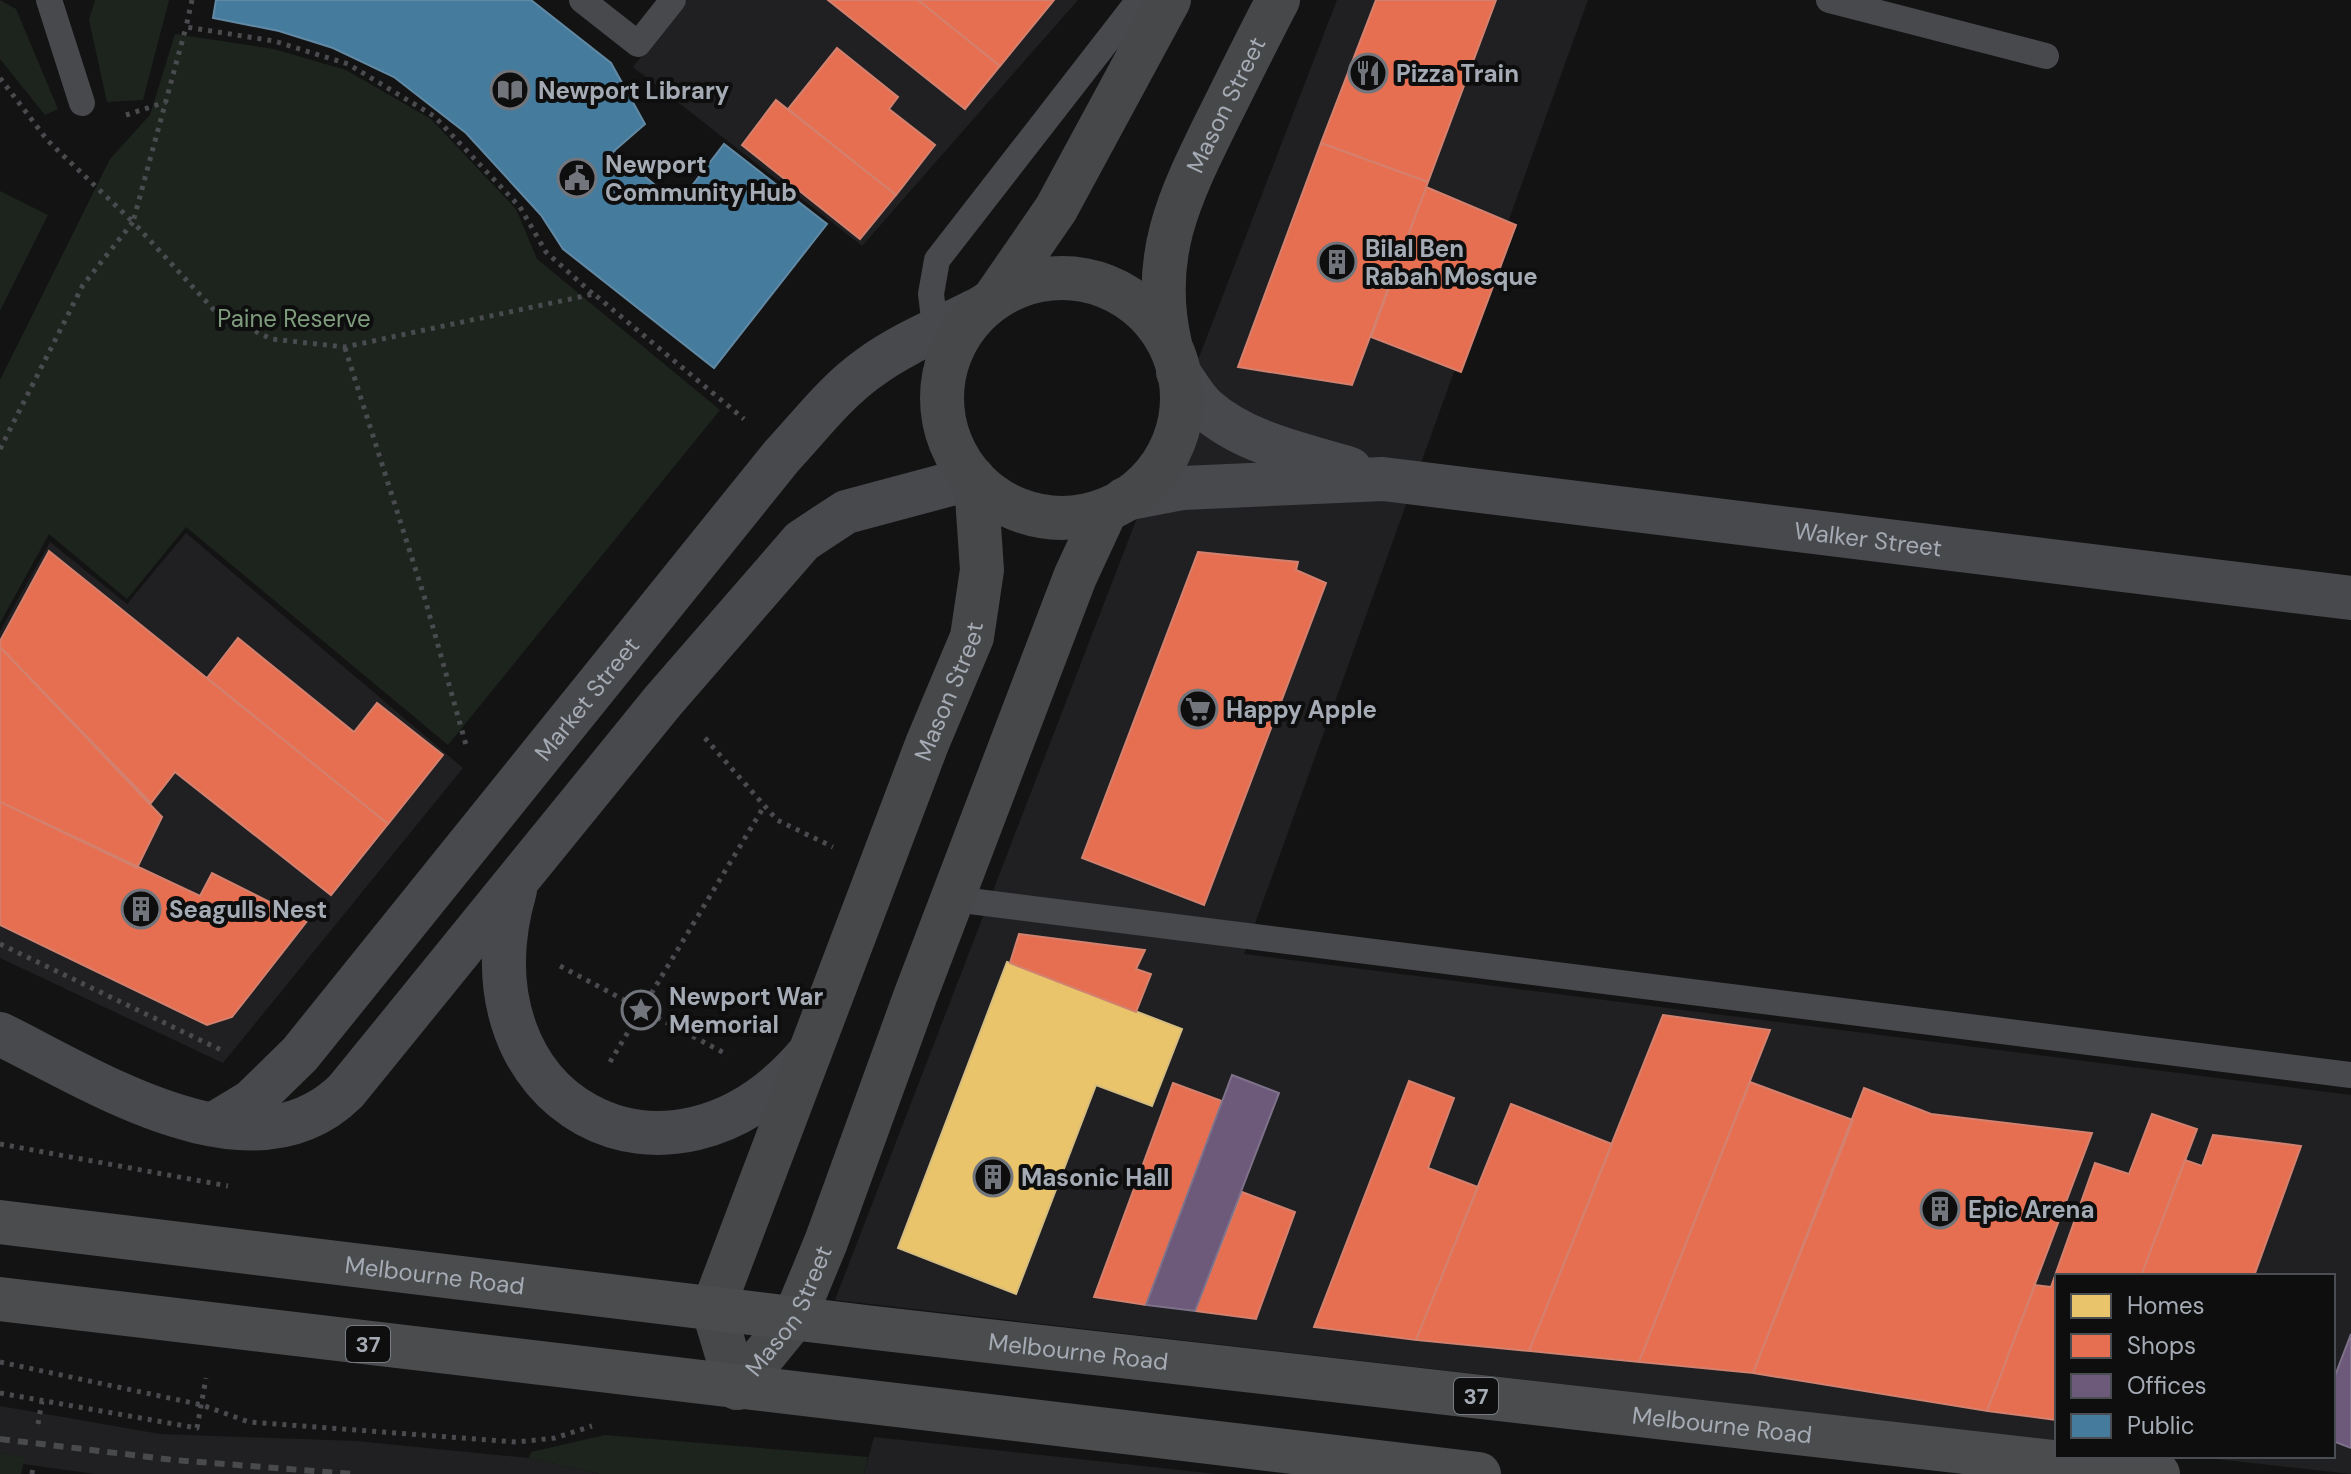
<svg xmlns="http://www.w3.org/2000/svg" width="2351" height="1474" font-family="'DM Sans',sans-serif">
	<rect width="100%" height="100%" fill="#131314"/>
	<path fill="#202022" d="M687,0H1078L862,246L633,67Z
		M1337,0H1588L1244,954L2351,1095V1474L2189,1456H2333V1276H2057V1441L835,1300Z
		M186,533L463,768L223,1063L0,958V631L50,542L127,604Z
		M0,1406L160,1434L356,1441L529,1458L600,1474H95L23,1464L24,1457L0,1453Z
		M874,1437L1217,1474H864Z"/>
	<path fill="#1d241e" d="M0,0L16,9L58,109L45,115L0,59Z
		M95,0H169L143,100L107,102L89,20Z
		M175,34L274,49L346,70L431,119L516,209L537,259L720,410L448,745L186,527L127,599L49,534L0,623V380L110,159L150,115Z
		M0,191L48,215L0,311Z
		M605,1435L868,1457L864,1474H600L529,1458L531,1452Z
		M0,1453L25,1457L21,1474H0Z"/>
	<path fill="#e9c46a" stroke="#d5bc80" stroke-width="2" d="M1007,962L1182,1029L1152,1106L1096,1085L1016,1294L898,1248Z"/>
	<path fill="#e76f51" stroke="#d3816f" stroke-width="2" d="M828,0H918L1000,66L965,109Z
		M918,0H1054L1000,66Z
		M1376,0H1496L1428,182L1321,143Z
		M837,48L898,97L889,109L935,145L896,195L788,109Z
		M776,100L896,195L860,239L742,145Z
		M1321,143L1428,182L1352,385L1238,367Z
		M1426,187L1516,225L1461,372L1371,337Z
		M49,551L388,824L331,895L175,772L151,803L0,647V641Z
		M1198,552L1298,562L1296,570L1326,583L1204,905L1082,858Z
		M238,638L354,732L377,703L443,755L388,824L207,678Z
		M0,647L162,817L137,868L0,802Z
		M0,802L200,896L212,873L307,921L232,1017L207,1025L0,925Z
		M1019,934L1145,950L1136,969L1151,974L1136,1012L1010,963Z
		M1663,1015L1770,1030L1639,1362L1529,1351Z
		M1409,1081L1454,1098L1428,1168L1478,1187L1416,1340L1314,1327Z
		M1750,1082L1853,1120L1753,1373L1639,1362Z
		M1173,1083L1222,1101L1146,1305L1094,1297Z
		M1864,1088L1931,1114L2092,1133L1987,1411L1753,1373Z
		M1511,1104L1612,1144L1529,1351L1416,1340Z
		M2152,1114L2197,1129L2141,1276H2057V1420L1987,1411L2035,1285L2051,1287L2095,1163L2129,1174Z
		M2213,1135L2301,1146L2254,1276H2141L2185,1160L2202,1166Z
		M1242,1192L1295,1212L1256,1319L1195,1311Z"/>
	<path fill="#6d597a" stroke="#7e728b" stroke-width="2" d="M1232,1075L1279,1093L1195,1311L1146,1305Z
		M2351,1334V1448L2333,1441V1381Z"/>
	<path fill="#457b9d" stroke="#6289a4" stroke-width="2" d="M216,0H531L611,63L645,124L614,151L678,204L724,144L827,224L714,368L563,249L541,215L466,133L394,77L333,48L279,31L213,18Z"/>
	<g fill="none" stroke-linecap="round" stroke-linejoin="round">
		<path stroke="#494b4e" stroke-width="5" stroke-dasharray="4 6" stroke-linecap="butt" d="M192,0L186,27L274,41L348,64L434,116L520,207L546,252L593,294
			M0,78L48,141L133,222L186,27
			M126,115L166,102
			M345,348L425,599L466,745
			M0,449L83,285L133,222L214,310L271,339L345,347L594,294L744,419
			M705,738L777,820L833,847
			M0,944L223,1051
			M560,966L728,1055
			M610,1062L763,808
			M0,1144L228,1186
			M0,1362L202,1405L249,1422L516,1442L555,1438L592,1426
			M0,1393L197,1428L206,1378
			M38,1424L42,1401
			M32,1474L33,1466"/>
		<path stroke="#48494c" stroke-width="26" d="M49,0L82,103
			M582,0L638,44L673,0
			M1829,0L2046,56
			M943,392L931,294L937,260L1139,0
			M954,899L2351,1075"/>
		<g stroke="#48494c" stroke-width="44">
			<path d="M1178,372C1187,384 1194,398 1205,408C1244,443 1301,454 1350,469"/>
			<path id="s1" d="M1125,499L1183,488L1383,479L2351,598"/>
			<path d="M515,890C453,1103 669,1222 810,1052"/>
			<path d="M0,1034C94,1080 252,1184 346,1091L663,701L802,541L846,512L973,478"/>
			<path id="s2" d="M214,1124L252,1101L300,1054L781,457C809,427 835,392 869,368C904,342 947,326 985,306"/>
		</g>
		<g stroke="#47484a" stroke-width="44">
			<circle cx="1062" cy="398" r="120"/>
			<path d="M994,299L1056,209L1169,0"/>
			<path id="s3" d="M1170,344C1150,257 1179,198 1217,121C1237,81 1257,40 1278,0"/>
			<path id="s4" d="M737,1388L713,1308L927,744L972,637L982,570L976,482"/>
			<path id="s5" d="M737,1388L795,1317L826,1242L916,994L1075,577L1106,510"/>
		</g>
		<g stroke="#4a4c4e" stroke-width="44">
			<path id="s6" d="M0,1222L866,1327L2158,1474"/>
			<path d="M0,1299L1479,1474"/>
		</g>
		<path stroke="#484a4c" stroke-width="6" stroke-dasharray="10 8" stroke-linecap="butt" d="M0,1439L174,1460L352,1474"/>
	</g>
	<defs>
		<g id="restaurant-ring" transform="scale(2)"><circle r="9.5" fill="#0e0e0f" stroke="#72767c" stroke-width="1.5"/><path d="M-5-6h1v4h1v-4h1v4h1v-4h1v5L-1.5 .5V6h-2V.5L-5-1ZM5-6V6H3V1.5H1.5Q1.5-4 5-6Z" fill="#72767c"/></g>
		<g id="library-ring" transform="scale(2)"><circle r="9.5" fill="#0e0e0f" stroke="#72767c" stroke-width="1.5"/><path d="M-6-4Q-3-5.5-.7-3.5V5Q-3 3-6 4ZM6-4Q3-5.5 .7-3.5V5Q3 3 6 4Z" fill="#72767c"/></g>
		<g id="civic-ring" transform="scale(2)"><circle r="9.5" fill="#0e0e0f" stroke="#72767c" stroke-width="1.5"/><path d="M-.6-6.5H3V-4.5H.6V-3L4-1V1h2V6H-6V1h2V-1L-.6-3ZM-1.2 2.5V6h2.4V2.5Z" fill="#72767c"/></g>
		<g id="building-ring" transform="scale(2)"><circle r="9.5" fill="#0e0e0f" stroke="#72767c" stroke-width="1.5"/><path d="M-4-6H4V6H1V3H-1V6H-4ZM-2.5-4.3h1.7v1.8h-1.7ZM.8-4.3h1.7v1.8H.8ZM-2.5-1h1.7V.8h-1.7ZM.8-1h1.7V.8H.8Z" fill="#72767c"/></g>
		<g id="supermarket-ring" transform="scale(2)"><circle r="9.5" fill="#0e0e0f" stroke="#72767c" stroke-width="1.5"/><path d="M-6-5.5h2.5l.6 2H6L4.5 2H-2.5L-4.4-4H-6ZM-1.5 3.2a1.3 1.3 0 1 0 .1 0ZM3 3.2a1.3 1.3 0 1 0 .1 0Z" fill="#72767c"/></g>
		<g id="sight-ring" transform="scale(2)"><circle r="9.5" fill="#0e0e0f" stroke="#72767c" stroke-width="1.5"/><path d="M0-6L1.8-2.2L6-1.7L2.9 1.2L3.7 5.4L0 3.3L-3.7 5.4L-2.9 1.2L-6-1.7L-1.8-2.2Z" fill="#72767c"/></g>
	</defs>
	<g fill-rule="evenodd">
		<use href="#restaurant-ring" x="1368" y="73"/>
		<use href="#library-ring" x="510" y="90"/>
		<use href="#civic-ring" x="577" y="178"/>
		<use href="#building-ring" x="1337" y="262"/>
		<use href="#supermarket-ring" x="1198" y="709"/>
		<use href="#building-ring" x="141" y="909"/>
		<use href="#sight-ring" x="641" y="1010"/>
		<use href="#building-ring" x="993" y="1177"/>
		<use href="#building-ring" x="1940" y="1209"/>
	</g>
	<g text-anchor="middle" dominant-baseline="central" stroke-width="8" stroke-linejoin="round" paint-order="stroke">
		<g fill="#0e0e0f" stroke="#787c82" stroke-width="2">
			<rect x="346" y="1326" width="44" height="36" rx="6"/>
			<rect x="1454" y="1378" width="44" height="36" rx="6"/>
		</g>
		<g font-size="22" font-weight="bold" fill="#a5abb4">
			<text x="368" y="1344">37</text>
			<text x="1476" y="1396">37</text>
		</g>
		<g font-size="24" font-weight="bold" fill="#a5abb4" stroke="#0e0e0f" text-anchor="start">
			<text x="1396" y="73">Pizza Train</text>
			<text x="538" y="90">Newport Library</text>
			<text x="605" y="164">Newport<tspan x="605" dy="28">Community Hub</tspan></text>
			<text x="1365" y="248">Bilal Ben<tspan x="1365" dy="28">Rabah Mosque</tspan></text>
			<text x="1226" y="709">Happy Apple</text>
			<text x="169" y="909">Seagulls Nest</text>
			<text x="669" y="996">Newport War<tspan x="669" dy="28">Memorial</tspan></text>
			<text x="1021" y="1177">Masonic Hall</text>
			<text x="1968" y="1209">Epic Arena</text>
		</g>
		<g font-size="24" fill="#a5abb4" stroke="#0e0e0f">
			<text stroke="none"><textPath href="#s3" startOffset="252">Mason Street</textPath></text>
			<text stroke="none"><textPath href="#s1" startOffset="748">Walker Street</textPath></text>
			<text stroke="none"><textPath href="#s4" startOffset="744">Mason Street</textPath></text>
			<text stroke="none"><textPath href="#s2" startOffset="568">Market Street</textPath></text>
			<text stroke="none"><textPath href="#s6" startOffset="438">Melbourne Road</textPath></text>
			<text stroke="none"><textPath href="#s5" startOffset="94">Mason Street</textPath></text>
			<text stroke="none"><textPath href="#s6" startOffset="1086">Melbourne Road</textPath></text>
			<text stroke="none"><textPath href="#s6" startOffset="1734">Melbourne Road</textPath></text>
		</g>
		<g font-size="24" fill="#7f9d7d" stroke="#0e0e0f">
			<text x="294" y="318">Paine Reserve</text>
		</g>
	</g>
	<rect x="2055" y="1274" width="280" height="184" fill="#0e0e0f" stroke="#4a4d51" stroke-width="2"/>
	<rect x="2071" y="1294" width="40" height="24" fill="#e9c46a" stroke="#4a4d51" stroke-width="2"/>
	<text x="2127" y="1314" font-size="24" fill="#a5abb4">Homes</text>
	<rect x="2071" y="1334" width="40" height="24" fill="#e76f51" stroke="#4a4d51" stroke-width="2"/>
	<text x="2127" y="1354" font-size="24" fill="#a5abb4">Shops</text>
	<rect x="2071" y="1374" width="40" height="24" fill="#6d597a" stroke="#4a4d51" stroke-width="2"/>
	<text x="2127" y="1394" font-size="24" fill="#a5abb4">Offices</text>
	<rect x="2071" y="1414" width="40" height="24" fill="#457b9d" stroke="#4a4d51" stroke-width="2"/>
	<text x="2127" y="1434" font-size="24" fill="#a5abb4">Public</text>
</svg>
